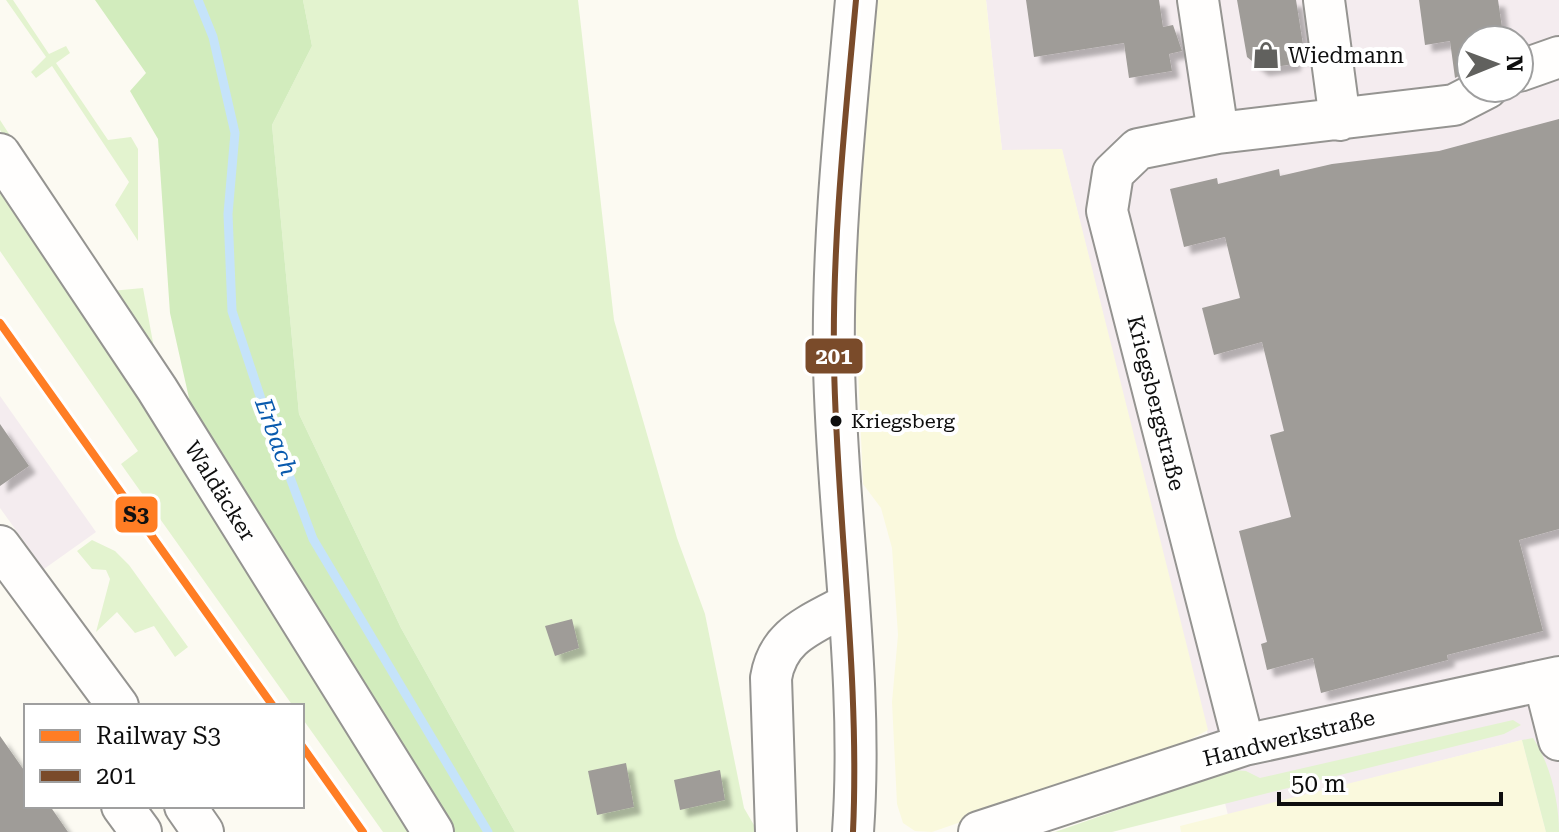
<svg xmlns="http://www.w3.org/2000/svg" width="1559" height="832" font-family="'Roboto Serif',serif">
	<defs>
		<filter id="shadow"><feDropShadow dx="7" dy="7" stdDeviation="2" flood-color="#0004"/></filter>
	</defs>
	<rect width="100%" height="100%" fill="#fcfaf2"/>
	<path fill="#f4ecef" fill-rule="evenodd" d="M986,0H1559V832H1546L1522,740L1228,815L1062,150L1002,151ZM1471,40H1519V88H1471Z
		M0,396L96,532L44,569L0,508Z"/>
	<path fill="#faf9dd" d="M874,0H986L1002,150L1062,149L1208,730L1172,749L932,832L915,831L903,823L897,804L892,702L898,635L892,548L881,508L863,484L855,299L856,218Z
		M1522,740L1546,832H1181L1180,826Z"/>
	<path fill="#e3f3cf" d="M6,0H13L49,54L66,46L70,53L56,63L108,140L131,137L138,149V241L115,205L129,182L52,66L36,78L31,72L46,57Z
		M303,0H578L614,320L677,538L705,614L744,808L758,832H515L401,628L299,414L272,125L312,46Z
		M0,120L111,291L143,288L154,348L108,294L0,130Z
		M0,180L425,832H383L302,718V706H293L121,464L138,451L0,251Z
		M92,540L115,551L129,565L188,647L175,657L154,626L135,633L117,612L96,632L110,579L106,570L92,569L77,551Z
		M1513,720L1521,725L1504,734L1112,832H1055L1232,770L1246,771L1260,778Z
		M1533,738C1550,763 1559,801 1559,832H1546L1522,740Z"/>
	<path fill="#d2ecbd" d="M95,0H303L312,46L272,125L299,414L401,628L515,832H439L195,425L170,313L158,139L130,91L146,73Z"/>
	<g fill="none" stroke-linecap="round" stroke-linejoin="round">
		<path stroke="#c5e3fa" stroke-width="9" d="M198,0L213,37L235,133L228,214L232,311L263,405L313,539L488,832"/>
	</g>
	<path fill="#9f9c98" filter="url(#shadow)" d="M1026,0H1159L1163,27L1173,25L1182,51L1169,54L1172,71L1129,78L1124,43L1034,57Z
		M1237,0H1296L1305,57L1294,58V64L1262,69L1247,57Z
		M1419,0H1498L1503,34L1471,38V70L1455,78L1450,41L1425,45Z
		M1559,119V529L1519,540L1543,631L1447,655L1448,660L1321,693L1313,658L1267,670L1261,644L1267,642L1239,531L1291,517L1270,435L1284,431L1262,342L1214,355L1202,308L1240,298L1225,237L1184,247L1170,189L1217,178L1218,184L1279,169L1280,176L1332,164L1439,151Z
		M0,424L29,466L0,486Z
		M572,619L579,648L555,656L545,626Z
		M0,736L26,773V806H50L68,832H0Z
		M626,763L634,807L597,815L588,771Z
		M720,770L725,800L680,810L674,780Z"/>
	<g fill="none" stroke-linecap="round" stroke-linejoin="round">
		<g stroke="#959491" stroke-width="44">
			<path id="minor" d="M1198,0L1218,133
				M1324,0L1340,120
				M1519,71L1559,57
				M0,154L157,389L433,832
				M0,546L118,706
				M1544,681L1559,740
				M1244,745L1107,211L1113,173L1138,149L1218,133L1454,105L1487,88
				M122,806L141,832
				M185,806L203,832
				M776,832L771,678C778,634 812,625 848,604
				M853,832C864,676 837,520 834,364C832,242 845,121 856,0
				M979,832L1244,745L1559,677"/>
		</g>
		<use href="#minor" stroke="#fffefd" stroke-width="40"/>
		<g stroke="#fff" stroke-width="12">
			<path id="bus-1" d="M853,832C860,675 837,521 834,364C832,243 845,121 856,0"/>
		</g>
		<use href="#bus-1" stroke="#7a4b2a" stroke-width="6"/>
		<g stroke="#fff" stroke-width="14">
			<path id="rail-1" d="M0,323L273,706
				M302,746L363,832"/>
		</g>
		<use href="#rail-1" stroke="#ff7d24" stroke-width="8"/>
	</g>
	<defs>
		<g id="shop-bare" transform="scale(2.16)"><path d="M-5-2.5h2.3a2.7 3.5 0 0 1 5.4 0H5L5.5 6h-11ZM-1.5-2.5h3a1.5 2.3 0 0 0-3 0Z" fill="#61615e" stroke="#fff" stroke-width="2.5" paint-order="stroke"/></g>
	</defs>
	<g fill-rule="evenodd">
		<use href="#shop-bare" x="1266" y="55"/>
	</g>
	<circle fill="#0e0e0e" stroke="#fff" stroke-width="3" cx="836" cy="421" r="7"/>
	<g text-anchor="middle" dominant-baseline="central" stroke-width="8" stroke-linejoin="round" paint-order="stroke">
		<g font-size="20" fill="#0e0e0e" stroke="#fff" text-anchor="start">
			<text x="851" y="421">Kriegsberg</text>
		</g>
		<g font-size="22" fill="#0e0e0e" stroke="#fff" text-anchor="start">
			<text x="1288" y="55">Wiedmann</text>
		</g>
		<g font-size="22" fill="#0e0e0e" stroke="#fff">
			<text transform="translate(1156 403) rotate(76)">Kriegsbergstraße</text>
			<text transform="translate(220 491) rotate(58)">Waldäcker</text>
			<text transform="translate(1289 738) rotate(-14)">Handwerkstraße</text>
		</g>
		<g font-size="24" font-style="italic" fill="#095aae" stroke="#fff">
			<text transform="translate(276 437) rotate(70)">Erbach</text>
		</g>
	</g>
	<g stroke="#fff" stroke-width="3">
		<rect x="804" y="337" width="60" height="38" rx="8" fill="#7a4b2a"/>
		<rect x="114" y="495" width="45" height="39" rx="8" fill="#ff7d24"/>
	</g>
	<g font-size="22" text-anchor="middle" font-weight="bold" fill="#fff">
		<text x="834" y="364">201</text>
	</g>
	<g font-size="22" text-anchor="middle" font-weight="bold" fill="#111">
		<text x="136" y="522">S3</text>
	</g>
	<rect x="24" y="704" width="280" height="104" fill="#ffffff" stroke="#9f9f9f" stroke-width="2"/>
	<rect x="40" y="730" width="40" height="12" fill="#ff7d24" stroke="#9f9f9f" stroke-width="2"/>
	<text x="96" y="744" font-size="24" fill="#0e0e0e">Railway S3</text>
	<rect x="40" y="770" width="40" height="12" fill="#7a4b2a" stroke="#9f9f9f" stroke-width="2"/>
	<text x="96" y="784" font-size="24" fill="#0e0e0e">201</text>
	<g transform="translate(1495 64) rotate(89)"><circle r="38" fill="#ffffff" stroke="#9f9f9f" stroke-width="2"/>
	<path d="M0-6L14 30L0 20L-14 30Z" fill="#61615e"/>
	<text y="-12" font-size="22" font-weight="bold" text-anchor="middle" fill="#0e0e0e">N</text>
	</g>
	<path d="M1279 792v12h222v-12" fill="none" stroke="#0e0e0e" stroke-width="4"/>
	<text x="1291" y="792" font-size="24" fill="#0e0e0e" stroke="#ffffff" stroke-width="6" paint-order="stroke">50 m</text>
</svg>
